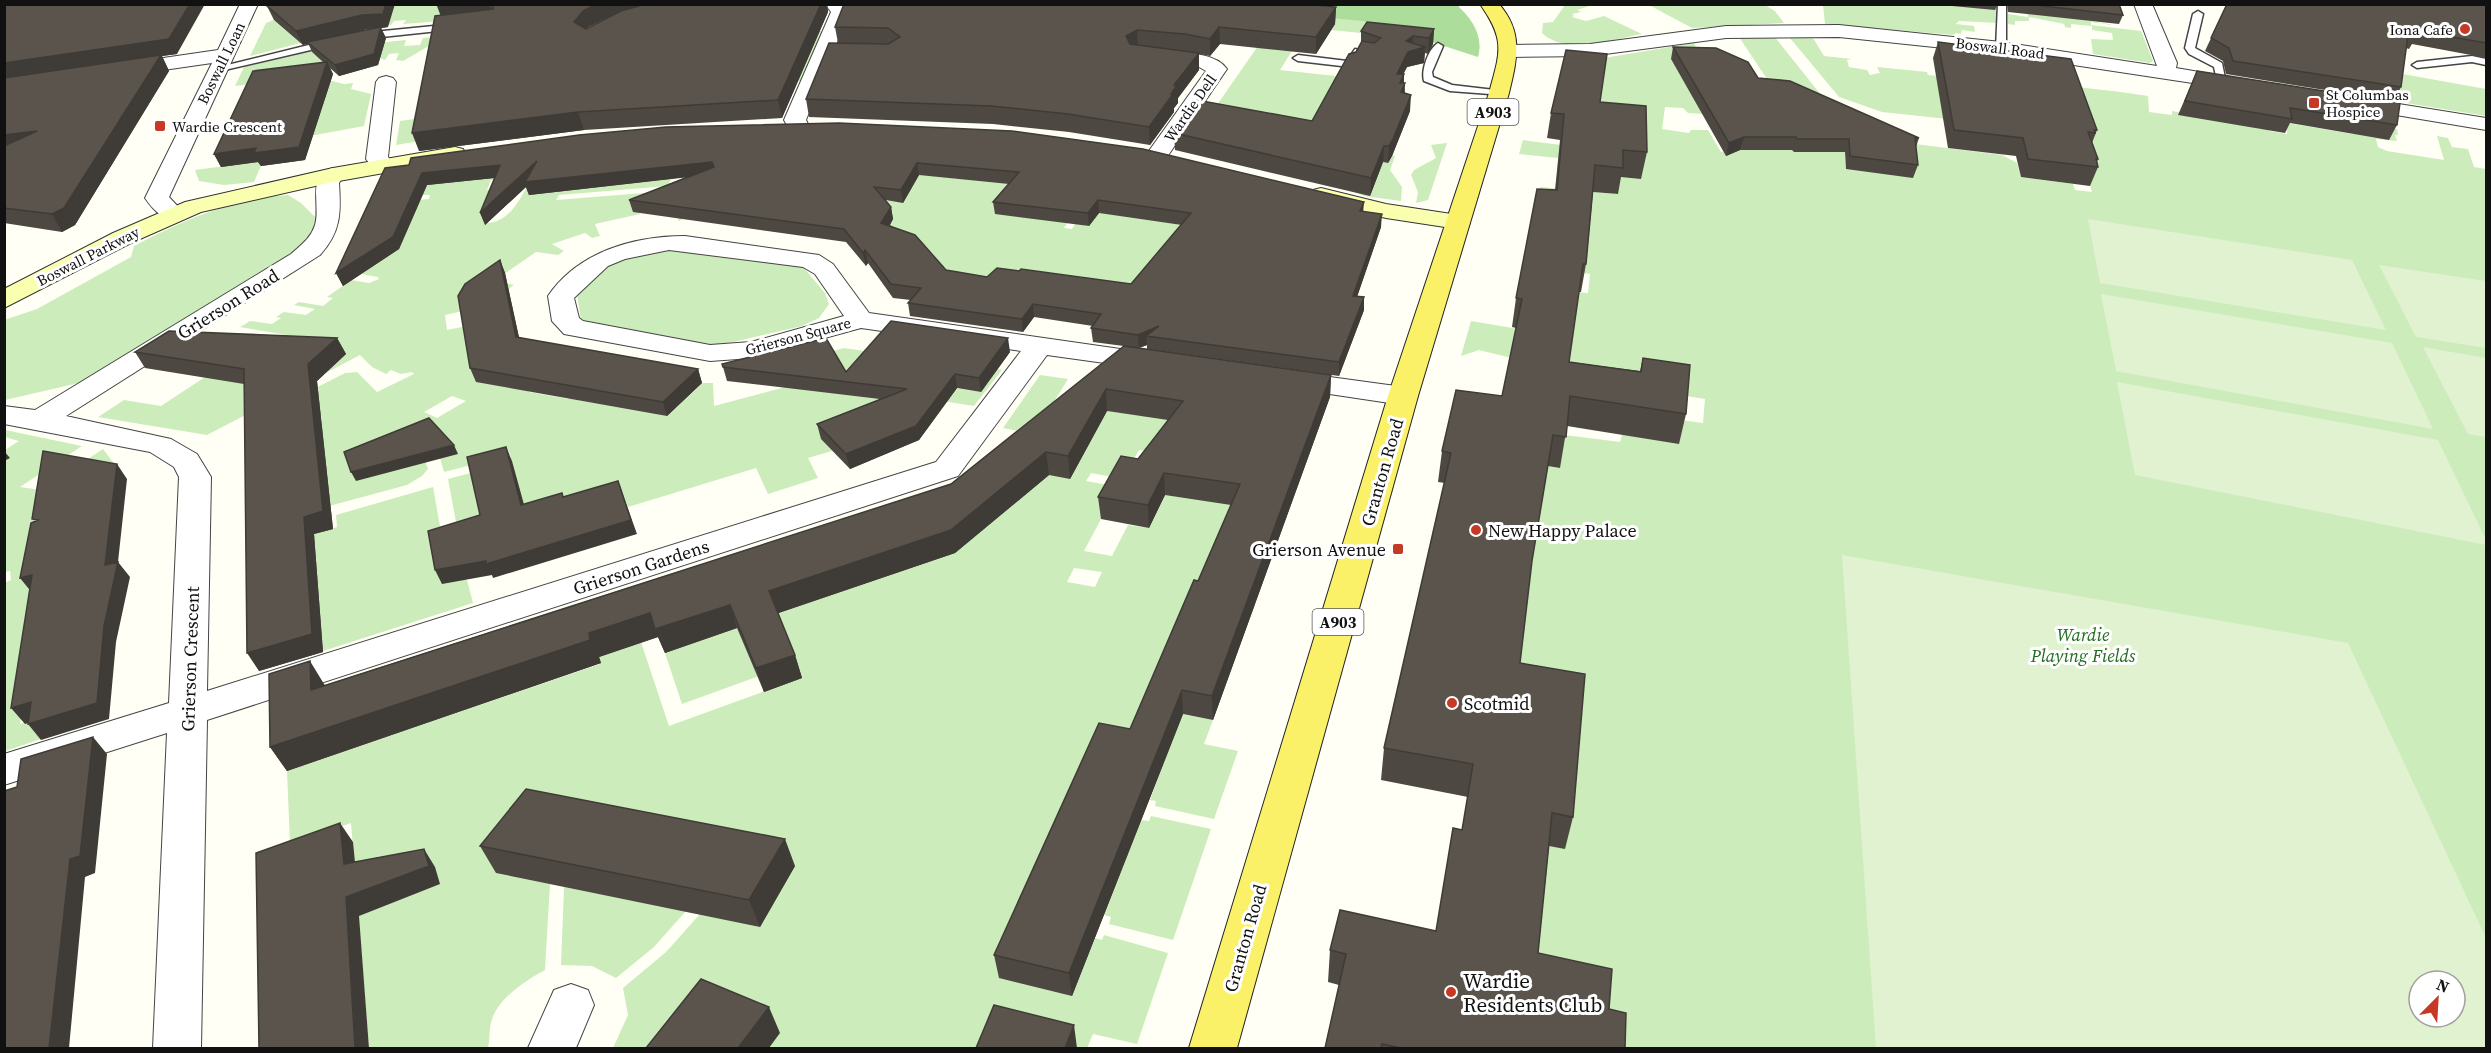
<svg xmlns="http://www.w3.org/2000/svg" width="2491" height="1053" font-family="'Source Serif 4',serif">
	<rect width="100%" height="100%" fill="#fffff5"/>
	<path fill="#cdecbc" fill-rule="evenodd" d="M341,5H695L585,11L535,38L825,31L801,81L763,82L396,145L400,121L471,111L456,48L429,46L403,61L396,60L399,53L389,54L385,60L365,52L320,69L316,77L344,84L353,83L351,89L371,94L364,126L299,138L285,80L235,86L244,67L310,51L317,56L375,43L406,40L404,46L420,45L423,38L505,31L510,16L403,24L406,20L394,21L391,25L339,29V33L250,56L266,23L286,15Z
		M1593,5L1577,10L1581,12L1572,14L1574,16L1572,17L1586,21L1604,16L1642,34C1614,39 1565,56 1542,33L1543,23L1553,22L1565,5Z
		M1649,5H1765L1775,11L1784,23L1692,28Z
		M1823,5H1997V23L1959,21L1956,24L1974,26L1975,32L1962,30L1961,34L1955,33L1954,35L1825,24Z
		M2027,5L2080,19L2114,25L2091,22V25L2141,31L2153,61L2150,63L2093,54L2091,39L2113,40L2112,33L2092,30V26L2071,24V28L2065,27L2064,24L2029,17V21H2015V25L2008,24V14L2028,17Z
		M1283,10L1370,22L1371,34L1331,30L1279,50L1292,51L1280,70L1345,77L1331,120L1201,128Z
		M1774,36L1821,95L1775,91L1739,37Z
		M1790,38H1813L1824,56L1852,59L1847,60L1849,67L1867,70L1870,75L1880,73L1877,67L1927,72L1928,75C2002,82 2075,84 2148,96L2149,112L2172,115V111L2262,129L2269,123L2270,131L2287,134V123L2353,134L2378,126L2397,129L2398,135H2395L2397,141L2376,139L2378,147L2387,151L2444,160L2437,136L2448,138L2452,147L2468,149L2474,167L2486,169V1048H1615L1533,961L1545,845L1565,848L1502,693L1530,580L1526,531L1537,533L1539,521L1528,518L1535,464L1560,467L1541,432L1620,442L1622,435L1680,420L1703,423L1705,399L1636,388L1479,350L1461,356L1471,321L1571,338L1567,291L1588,293L1590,274L1569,271L1535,216L1540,187L1617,194L1606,163L1519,154L1523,140L1592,149L1602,127L1549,122L1598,59L1694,43L1696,47H1678L1719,115L1688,113L1683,108L1665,107L1662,129L1689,133L1691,130H1708L1721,152L1739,149L1751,150L1755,146L1845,152L1846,169L1910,149H1916L1915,144L2002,155L2017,163L2021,177L2073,184L2075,190L2092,192L2088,178L1976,122L1882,112L1839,97ZM2419,981H2455V1017H2419Z
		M2239,62L2397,73L2486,89V116L2239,76Z
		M1447,143L1428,200L1416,203L1418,192L1411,175L1414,170L1436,158L1431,145Z
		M847,144L956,179L977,152L991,168L1070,219L1064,228L1072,229L1075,224L1089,226L1098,214L1097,210L1187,225L1200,318L989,290L781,220L768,231L754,229L773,214L684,218L679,221L667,202L637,209L640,214L595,224L600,236L592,238L585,233L552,244L564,251L558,255L536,252L494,281L514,285L504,292L510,300L445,315L447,330L467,326L529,392L568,399L580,390L578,400L594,403L605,394L667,416L703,383H713L714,406L797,384L829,352L844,348L878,353L920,383L981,392L997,369L1002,370L974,406L917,397L902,416L933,421L927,429L917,421L821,438L832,451L808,458L818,478L768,494L756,468L628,507L623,495L459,538L448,479L474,472L514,470L510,455L444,472L436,444L426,463L428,469L422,476L407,485L255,526L306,427L322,423L321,415L298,420L259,417L345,373L357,372L377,392L414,374L412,372L401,374L391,370L386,374L372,367L360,355L207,435L98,417L124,400L161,406L205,377L288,338L287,335L240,327L250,321L272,324L281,318L276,317L284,312L306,315L315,309L294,305L299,302L323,306L333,298L327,297L351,280L369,283L379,279L378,277L361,274L371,267L340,262L418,200L429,199L430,195H420L396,172L509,178L491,180L487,190L499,189L487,223C509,223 522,197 530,180L685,147L668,186L559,195L556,200L707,188L682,184L697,147ZM452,396L466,401L437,418L424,412Z
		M1386,155L1395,156L1390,170L1402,187L1401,201L1364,196L1349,190L1383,162L1388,163Z
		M263,161L254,182L224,185L199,181L195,170Z
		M288,195L301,203L317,219L310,244L83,382L5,400L4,320L37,309L131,257L134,246C181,221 233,198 288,195Z
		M670,249L803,267L825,293L829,304L819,318L802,326L716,346L581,320L577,294L615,261Z
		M1040,375L1068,379L1049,410L1107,411L1142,416L1155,392L1256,468L1139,450L1124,476L1118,478L1091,473L1086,481L1113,486L1116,491L1084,551L1112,556L1128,525L1149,528L1164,498L1154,491L1240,506L1203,595L1255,605L1252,613L1194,604L1151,708L1213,720L1204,744L1238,751L1214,819L1155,806L1156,801L1150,800L1165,759L1072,996L1095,938L1102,940L1104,935L1168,953L1137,1044L1093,1034L1087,1048H769L780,1033L680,1048H613L628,1015L623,988L666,952L700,914L497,873L550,884L545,970C525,981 500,997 492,1019C489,1028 490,1039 488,1048H369L351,823L290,844L287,771L600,664L590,629L632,615L669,726L801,678L795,663L682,704L665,653L816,600L830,585L1033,434L1003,428ZM1074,568L1102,572L1095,587L1067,582Z
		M5,430L82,446L20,487L41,490L103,449L127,481L74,495L25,694L20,724L44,718L41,739L5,751L4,583L11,580L10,571L5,572V450L19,441L5,437Z
		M433,487L443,543L467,580L473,603L323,651L314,534L337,527L336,515Z
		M1151,816L1211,829L1173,940L1109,924L1111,917L1104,915L1141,820L1149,821Z
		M564,887L686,911L654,947L616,978L592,966L561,965Z"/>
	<path fill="#addd9b" d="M1211,5H1457C1472,19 1484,36 1478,57L1370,22Z"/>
	<path fill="#e0f2cf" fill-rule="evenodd" d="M2088,219L2352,260L2386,330L2100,283Z
		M2379,265L2486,281V348L2416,337Z
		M2101,294L2392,343L2433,429L2116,371Z
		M2423,347L2486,358V437L2468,434Z
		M2117,382L2438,440L2486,540V545L2135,475Z
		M1842,555L2348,643L2486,938V1048H1876ZM2419,981H2455V1017H2419Z"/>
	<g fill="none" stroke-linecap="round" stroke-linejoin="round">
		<g stroke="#444" stroke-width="3">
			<path id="lane" d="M1998,4H2006V48L2001,51L1996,48Z
				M2198,11L2203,14L2195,48L2222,63L2226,83L2217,81L2214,67L2189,54L2185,48L2193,14Z
				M454,24L457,25V29L363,39L358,36L363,33Z
				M329,40L332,41V45L216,72L211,69Z
				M1438,43L1443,46L1432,72L1433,77L1452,85L1503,91V95L1450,91L1424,81C1421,71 1428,49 1438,43Z
				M1355,49L1363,51L1353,66L1350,67L1298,61L1293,58L1298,55L1347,61Z
				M2472,56L2486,59V65L2472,62L2417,68L2412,65L2417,62Z"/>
		</g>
		<g stroke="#444" stroke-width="2">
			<path id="street" d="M240,4H258L169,197L185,214L181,219C165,223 154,211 145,198L212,63L122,76L115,74L112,70L115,66L122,64L218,50Z
				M825,4H844L849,12L806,120L809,126L806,131H790L784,120L831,12Z
				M2134,4H2152L2177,63L2176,68L2246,80L2249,84L2246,88L2239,90L2001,54L1839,37L1726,38L1590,56L1510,57L1500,51L1510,45L1590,44L1726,26L1839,25L2001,42L2157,66Z
				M1155,51C1175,53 1214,50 1227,69L1165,160H1149L1146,155L1206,71L1199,67L1148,61L1145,57L1148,53Z
				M386,76L393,78L396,82L388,157L396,165L393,170C381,173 373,169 366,159L376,82L379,78Z
				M2355,97L2486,118V130L2348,107L2345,103L2348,99Z
				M333,168L341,170L344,175L339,183C341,213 341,232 320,255L66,416L171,439L197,454L211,477L207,691L936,462L1021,351L861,328L752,358L710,361L564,334L552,321L548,296C578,252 633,236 685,236L819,255L833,264L869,313L1155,354L1165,356L1169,362L1165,368L1155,370L1047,355L958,476L207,720L201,1048H153L167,733L4,785V754L169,703L179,477L174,467L150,452L4,424V406L35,410L291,254C301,245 311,238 315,225C321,205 306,175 333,168ZM669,250L803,267L815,274L844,316L751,342L710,345L583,321L579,318L574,298L608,266L625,259Z
				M1286,371L1403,387L1413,390L1418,396L1413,402L1403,405L1276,386L1272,380L1276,374Z
				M571,984L588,990L594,1005L576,1048H528L554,990Z"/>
		</g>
		<g stroke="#333" stroke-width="2">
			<path id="secondary" d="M455,147L463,149L466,154L463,159L333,182L201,212L131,243L4,308V289L113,233L185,202L333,168Z
				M1321,188L1386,204L1458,215L1467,217L1470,222L1467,227L1458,229L1386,218L1313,200L1309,195L1313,190Z"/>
		</g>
		<g stroke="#222" stroke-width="2">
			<path id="primary" d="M1480,4H1499C1524,33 1517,59 1509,93L1418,396L1237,1048H1189L1388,396L1489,93C1500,52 1506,41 1480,4Z"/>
		</g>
		<use href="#lane" fill="#fff" fill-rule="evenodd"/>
		<use href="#street" fill="#fff" fill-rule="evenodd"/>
		<use href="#secondary" fill="#faffb0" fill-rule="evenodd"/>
		<use href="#primary" fill="#fbf169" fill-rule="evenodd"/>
	</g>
	<path fill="#4d4842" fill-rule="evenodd" d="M4,4L177,54L162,56L169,71L75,225L62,232L4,223Z
		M437,4H827L828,12L782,118L584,130L419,151L441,15ZM613,15L586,29L588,27Z
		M1951,4H1998L1995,10L1952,6Z
		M2007,4H2119L2123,15L2119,24L2008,12Z
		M2227,4H2487V58L2412,44L2409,49L2406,48L2401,87L2394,101L2226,74L2223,61L2205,51Z
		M267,6L388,27L381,28L386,38L378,65L339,76L330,68L333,74L305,160L261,166L258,162L221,167L214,154L323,62L312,52L308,43L303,45L274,20ZM380,28L340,36L367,29Z
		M1336,7L1335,24L1316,54L1220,44L1210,56L1199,54V70L1178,98V103L1174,108V112L1150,145L1069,132L993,124L809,117L806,99L838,43L835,27Z
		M1434,29L1433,44L1428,54L1425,53L1424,63L1407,67L1403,74H1404V83L1405,93L1410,111L1392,156L1388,163L1383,162L1370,196L1175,150L1174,133L1312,121L1361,43V31Z
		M1938,42L2097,130L2092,143L2098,159L2097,162L2098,167L2090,186L2021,177L2016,156L1948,148L1933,58Z
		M1673,47L1919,138L1916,147L1918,165L1913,178L1846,169L1845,152H1794L1792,150H1740L1726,156L1671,59Z
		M2197,71L2397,125L2389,140L2290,123L2285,133L2178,115Z
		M1600,102L1647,152L1641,179L1621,177L1618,194L1593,192L1586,264L1581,292H1579L1569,362L1640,371L1643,358L1686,414L1679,444L1567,426L1560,468L1548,466L1532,561L1520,663L1573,817L1565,849L1549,846L1538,953L1609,1009L1625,1048H1325L1339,985L1328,982L1330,950L1436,931L1462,830L1468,797L1381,780L1384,748L1445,483L1438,482L1442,451L1502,396L1516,328L1512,327L1516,298L1555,190L1560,140L1547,138L1551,113Z
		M666,127L1363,212L1381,227L1357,296L1364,310L1339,376L1147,349V345L1139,348L1093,342L1091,328L1093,326L1034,317L1023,332L910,316L908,303L911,300L893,298L868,263L866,266L846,242L633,212L629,200L686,177L529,195L526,187L485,225L494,178L427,185L399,249L343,286L336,273L409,165ZM919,175L1009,184L993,202L995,214L1089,226L1099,213L1182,225L1131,284L1019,271L987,277L946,270L890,225L893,219L891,207L886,200L903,203Z
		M500,260L505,273L519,338L698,369L702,383L667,416L476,382L470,368Z
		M337,338L346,354L317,381L333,529L314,534L323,652L259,671L244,384L145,368L135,352Z
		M1124,346L1331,375L1330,397L1213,720L1183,714L1072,996L999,978L994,955L1130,729L1198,581L1231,505L1165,495L1149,528L1101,519L1098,497L1138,459L1168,420L1107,411L1070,479L1049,475L955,553L778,613L795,655L802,678L764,692L737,628L665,653L658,637L599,657L601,663L287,771L270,747L324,684L325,685L951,484Z
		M1010,352L981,392L957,388L919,440L850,469L821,439L817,424L880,399L727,381L723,367L846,372Z
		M480,846L795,866L760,927L496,873Z"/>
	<path fill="#3f3b36" d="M190,4H205L177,54L162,56L169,71L75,225L62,232L52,214L161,56L4,79V63Z
		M386,4H395L388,27L381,28L386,38L378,65L339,76L335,65L381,28L367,29L303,45L296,31Z
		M453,4H489L494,18L443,22L437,6Z
		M596,4H657L622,10L588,27L579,38L574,22L583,11Z
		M821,4H827L828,12L782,118L778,100Z
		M1336,7L1335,24L1316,54V37Z
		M1219,27L1220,44L1210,56V39Z
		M1434,29L1433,44L1428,54L1429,38Z
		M1137,30L1138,47L1127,53L1126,36Z
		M1413,36L1412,50L1425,47L1424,63L1407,67L1396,89L1397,74L1406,41Z
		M1199,53V70L1178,98V103L1174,108V112L1150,145L1149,127L1174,85Z
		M327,62L333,74L305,160L261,166L258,162L221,167L214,154Z
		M1404,74L1403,88L1405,83L1404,99L1400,108V83Z
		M1411,95L1410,111L1392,156L1388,163L1389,146Z
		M578,112L584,130L419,151L412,133Z
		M37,131L4,153V135Z
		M1744,137L1740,150L1726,156L1729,143Z
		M1384,146L1383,162L1370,196L1371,178Z
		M537,161L712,162L716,174L529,195L526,187L485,225L480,213Z
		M917,163L919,175L903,203L901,190Z
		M500,165L504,177L427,185L399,249L343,286L336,273L422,173Z
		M1098,200L1099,213L1089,226L1088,213Z
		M1364,202L1363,214L1360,211Z
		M891,207L893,219L884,235L881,223Z
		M1382,214L1381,227L1353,309V296Z
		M865,250L868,263L866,266L863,253Z
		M500,260L505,273L522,351L516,337Z
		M1364,297V310L1339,376V362Z
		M1033,304L1034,317L1023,332L1022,319Z
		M1159,326L1146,336L1147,345L1139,348L1138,335Z
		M337,338L346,354L317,381L333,529L314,534L323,652L259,671L247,653L304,517L308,364Z
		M1008,338L1010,352L981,392L979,378Z
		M698,369L702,383L667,416L663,402Z
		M955,374L957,388L919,440L850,469L846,454Z
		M1331,375L1330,397L1213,720L1212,696Z
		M1106,389L1107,411L1070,479L1068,456Z
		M454,445L458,454L356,481L351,472Z
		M506,447L512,461L528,519L521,505Z
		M4,451L10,458L4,461Z
		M1046,452L1049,475L955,553L776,614L769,591Z
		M117,464L127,479L118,562L130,577L116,642L109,719L41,740L28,724L105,565Z
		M1164,473L1165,495L1149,528L1148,505Z
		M618,481L637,534L493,578L492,575L442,584L435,570Z
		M32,575L33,594L20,578Z
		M730,605L737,628L665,653L658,637L599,657L601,663L287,771L270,747L589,633L650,613Z
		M795,655L802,678L764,692L756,668Z
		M310,661L324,684L326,713L311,690Z
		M1182,690L1183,714L1072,996L1069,973Z
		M31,702L44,718L25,724L11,708Z
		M93,737L107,754L95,873L85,877L69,1048H49L70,859Z
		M340,823L353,842L357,883L344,864Z
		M785,839L795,866L760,927L749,900Z
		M424,849L435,867L440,884L359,916L369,1048H355L346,897Z
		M769,1007L780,1033L769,1048H738Z
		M1074,1025L1077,1048H1065Z"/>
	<path fill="#5a544d" stroke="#3f3b36" stroke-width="1.5" fill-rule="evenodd" d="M4,4H190L169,39L4,63Z
		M272,4H386L383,14L362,15L296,31L267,6Z
		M493,4H596L583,11L574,22L586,29L621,11L646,4H821L778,100L578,112L412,133L435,16L493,9Z
		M844,4H1306L1336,7L1316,37L1219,27L1210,39L1185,34L1137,30L1126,36L1130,44L1199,53L1174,85H1177L1171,94H1173L1149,127L1068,114L991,106L806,99L829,43L888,44L900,37L888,28L835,27Z
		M2025,4H2119L2123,15Z
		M2227,4H2487V43L2417,31L2416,36L2408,35L2401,87L2233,61L2229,48L2211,38Z
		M1367,22L1434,29L1429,38L1413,36L1406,41L1425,47L1408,52L1397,74H1404L1400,83H1405L1401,92L1411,95L1393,139L1389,146H1384L1371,178L1174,133L1197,100L1312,121L1349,54L1356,52L1362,41L1374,43L1381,38L1361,31Z
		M381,27L374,54L335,65L307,42Z
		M1938,42L2071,59L2097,130H2094L2095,133L2088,132L2098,159H2096L2098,167L2028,159L2023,138L1954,130Z
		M1673,47L1716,48L1748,62L1758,78L1790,81L1919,138H1915L1918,165L1850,156L1849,139H1797L1796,137H1744L1729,143Z
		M1566,50L1607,54L1600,102L1646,106L1647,152L1623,150V168L1595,165L1586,264H1583L1569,362L1641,372L1643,358L1690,365L1686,414L1570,396L1566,437L1553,435L1532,561L1520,663L1585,674L1573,817L1552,813L1538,953L1612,969L1609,1009L1626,1013L1625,1048H1401L1382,1044L1381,1048H1325L1346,954L1330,950L1340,910L1436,931L1453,828L1462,830L1473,764L1384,748L1451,453L1442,451L1456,390L1502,396L1522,299L1516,298L1537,189L1557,190L1564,114L1551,113Z
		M161,55L64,208L52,214L4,208V146L37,131L4,135V78Z
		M327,62L299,147L254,153L256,148L214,154L253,71Z
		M2197,71L2400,103L2397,125L2290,108L2292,119L2185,101Z
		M839,123L1012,131L1143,149L1364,202L1360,211L1382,214L1353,296L1364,297L1339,362L1146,336L1159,326L1138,335L1091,328L1101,314L1033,304L1022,319L908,303L921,288L891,284L865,250L863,253L844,229L629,200L714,167L712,162L525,182L537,161L480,213L500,165L422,173L393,237L336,273L385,168L409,165L411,158L579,135L666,127ZM917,163L1019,172L993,202L1088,213L1098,200L1191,213L1131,284L1021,269L1019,271L997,268L987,277L946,270L915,235L881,223L891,207L874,187L901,190Z
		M500,260L516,337L698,369L663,402L470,368L458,296L465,284Z
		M891,321L1008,338L979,378L955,374L916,426L846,454L817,424L907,389L723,367L722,364L826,338L846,372Z
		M169,331L337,338L308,364L323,511L304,517L312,634L247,653L244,369L135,352Z
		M1124,346L1331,375L1212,696L1182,690L1069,973L994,955L1099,723L1130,729L1194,580L1198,581L1240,484L1164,473L1148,505L1098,497L1121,456L1138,459L1183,401L1106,389L1068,456L1046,452L951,530L769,591L795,655L756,668L730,605L655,629L650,613L589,633L590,640L270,747L269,674L310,661L311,690L951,484Z
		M429,418L454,445L351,472L344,452Z
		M506,447L521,505L562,493L563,497L618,481L631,520L486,564V561L435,570L428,531L480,515L467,457Z
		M43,451L117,464L105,565L118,562L104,626L97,703L28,724L31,702L11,708L32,575L20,578L31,523L38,520L32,519Z
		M93,737L80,856L70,859L49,1048H4V791L17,787L21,759Z
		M526,789L785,839L749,900L480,846Z
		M340,823L344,864L424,849L429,866L346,897L355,1048H259L256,853Z
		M701,979L769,1007L738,1048H646Z
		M994,1005L1074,1025L1065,1048H976Z"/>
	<g fill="#c63924" stroke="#fff" stroke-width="2">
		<circle cx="2465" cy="29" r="6"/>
		<rect x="2308" y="97" width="12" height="12" rx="3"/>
		<rect x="154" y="120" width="12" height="12" rx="3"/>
		<circle cx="1476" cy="530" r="6"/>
		<rect x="1392" y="543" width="12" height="12" rx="3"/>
		<circle cx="1452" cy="703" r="6"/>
		<circle cx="1451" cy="992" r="6"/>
	</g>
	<g text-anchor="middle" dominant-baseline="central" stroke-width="6" stroke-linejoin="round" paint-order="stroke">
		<g font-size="15" fill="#111" stroke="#fff" text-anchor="start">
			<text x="2453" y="29" text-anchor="end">Iona Cafe</text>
			<text x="2326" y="94">St Columbas<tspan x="2326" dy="17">Hospice</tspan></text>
			<text x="172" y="126">Wardie Crescent</text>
		</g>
		<g font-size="15" fill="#111" stroke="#fff">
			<text transform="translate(2000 48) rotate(7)">Boswall Road</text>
			<text transform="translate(221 63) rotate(-64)">Boswall Loan</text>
			<text transform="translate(1190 108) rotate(-55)">Wardie Dell</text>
			<text transform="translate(88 256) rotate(-27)">Boswall Parkway</text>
			<text transform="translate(798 336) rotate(-15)">Grierson Square</text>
		</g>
		<g fill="#fff" stroke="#585858" stroke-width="1.5">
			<rect x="1467.5" y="99" width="51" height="26" rx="4.5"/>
			<rect x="1312.5" y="609" width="51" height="26" rx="4.5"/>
		</g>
		<g font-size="16" font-weight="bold" fill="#111">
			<text x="1493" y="112">A903</text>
			<text x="1338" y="622">A903</text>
		</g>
		<g font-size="18" fill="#111" stroke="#fff">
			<text transform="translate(228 304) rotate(-32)">Grierson Road</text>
			<text transform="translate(1382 472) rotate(-74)">Granton Road</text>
			<text transform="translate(641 567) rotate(-18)">Grierson Gardens</text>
			<text transform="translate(190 659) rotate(-88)">Grierson Crescent</text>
			<text transform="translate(1245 938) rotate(-74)">Granton Road</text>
		</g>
		<g font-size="18" fill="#111" stroke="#fff" text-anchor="start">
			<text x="1488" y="530">New Happy Palace</text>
			<text x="1386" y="549" text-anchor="end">Grierson Avenue</text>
			<text x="1464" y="703">Scotmid</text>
		</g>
		<g font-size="18" font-style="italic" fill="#216c1e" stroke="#fff">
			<text x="2083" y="634">Wardie<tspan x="2083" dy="21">Playing Fields</tspan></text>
		</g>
		<g font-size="21" fill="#111" stroke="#fff" text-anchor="start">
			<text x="1463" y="980">Wardie<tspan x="1463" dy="24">Residents Club</tspan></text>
		</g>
	</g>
	<rect width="2491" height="1053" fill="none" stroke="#111111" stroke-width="12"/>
	<g transform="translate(2437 999) rotate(24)"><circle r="28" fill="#ffffff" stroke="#a0a0a0" stroke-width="1.5"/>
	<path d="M0-4.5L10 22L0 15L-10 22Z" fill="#c63924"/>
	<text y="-9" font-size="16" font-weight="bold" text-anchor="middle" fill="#111111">N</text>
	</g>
</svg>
